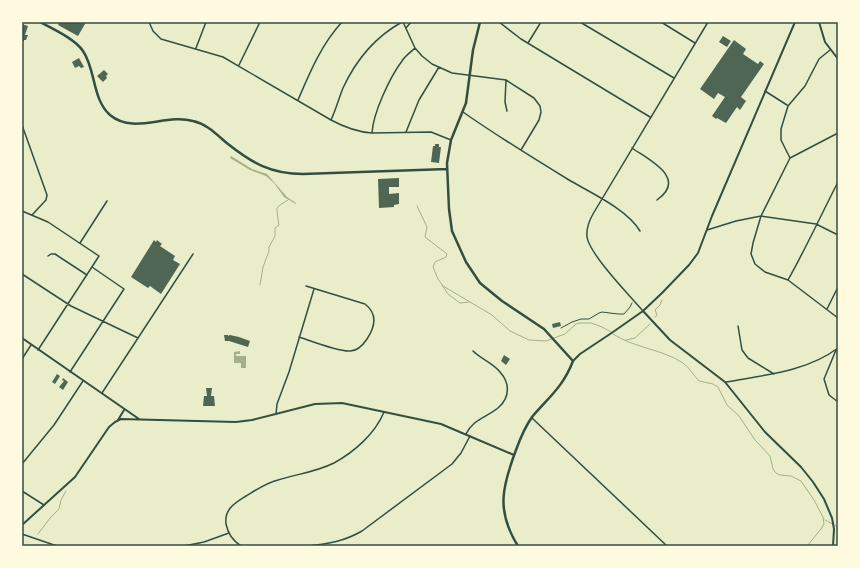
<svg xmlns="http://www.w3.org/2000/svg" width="860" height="568" font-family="Signika,sans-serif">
	<rect width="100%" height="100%" fill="#e9edc9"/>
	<path fill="#a3b18a" d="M231,156L252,169L267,174L287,197L296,203V204L284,197L274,183L266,176L250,170L230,158Z
		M240,351V354H236V356H246V368H241V363H234V352Z"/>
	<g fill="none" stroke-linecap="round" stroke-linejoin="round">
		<path stroke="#a3b18a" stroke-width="1" d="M417,206L427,227L425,237L447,254L446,257L435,262L433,267L438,279L443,286L492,315L510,331L529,340L546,341L565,334L576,324L580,323H591L602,327L611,332
			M260,285L263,267L269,251V247L275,236V228L279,225C278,221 277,212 277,208L280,205L288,200
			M442,285L448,294L460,303L469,302
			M655,317L657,315L655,310L660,305L662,300
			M613,334C634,348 662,349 683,363C690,368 693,375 699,381L713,384L718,387L727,405L739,416L755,440L770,456L773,469L776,473L780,475L791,476L801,481L814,500L823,517L824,524L821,529L807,546
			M626,340L635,338L650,324
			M825,520L838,527
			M38,534L50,518L59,509L61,500L66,491"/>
	</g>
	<path fill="#4f6655" d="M60,22H84L85,24L78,36L58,25Z
		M22,24L28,26L25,35H28L26,40H24V41H22Z
		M723,36L731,41L727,47L719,42Z
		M734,40L746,49L743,54L758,64L760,61L764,64L741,97L746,101L740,110L737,107L726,123L717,118L716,119L712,116L725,97L718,93L714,99L700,89Z
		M79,58L84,67L81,68L79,66L75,68L72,62Z
		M104,70L108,74L106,76L107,78L103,82L97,76Z
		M435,144H439V147H441L439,163L431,162L433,146H435Z
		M399,178V187H389V194L399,193V204L394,205V207L379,208L378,179Z
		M154,240L156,242L157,240L162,244L160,246L175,256L173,260L180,264L161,294L150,286L148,288L131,277Z
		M560,322L561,326L553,328L552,324Z
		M224,335H228V336L230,335L239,337L250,341L248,347L229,341H225Z
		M504,355L510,359L506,365L501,361Z
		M57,374L60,376L55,384L52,382Z
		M63,378L68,382L63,390L59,387L64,381L62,380Z
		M206,388H212L211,396H214L215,406H203L204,396H207Z"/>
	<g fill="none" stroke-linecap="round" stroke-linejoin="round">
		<path stroke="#344e41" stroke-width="1" d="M561,328L572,322L581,319H589L599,313L602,312L618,314H624L630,307L632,303"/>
		<path stroke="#344e41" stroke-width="1.5" d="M149,22L153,31L161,39L223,57L331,120C344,127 357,132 372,133L431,132L451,140
			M403,22L415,48L422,56L432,64L452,73L506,80L534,98L540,106L541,112L539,120L521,150
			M499,22L521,39L650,117
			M580,22L674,78
			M661,22L695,43
			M406,28L411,22
			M528,43L541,22
			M196,48L206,22
			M830,50L819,59L805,86L788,106L781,129V140L790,158L761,216L753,243L751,254L755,264L765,272L788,280L838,318
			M239,65L260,22
			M506,80L505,102L507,111
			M765,91L787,105
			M298,100C310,72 321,45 342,22
			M463,112C497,136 533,158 569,180C591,193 627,209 640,231
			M331,120C336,109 339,98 343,88C356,60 375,37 402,22
			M22,125L47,195L46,200L32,215
			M406,132L419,100L439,67
			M372,133C373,113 390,77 402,61C405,56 411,52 415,48
			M632,148C649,160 688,178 657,200
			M790,158L838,133
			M22,211L48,222L99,256L38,350
			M707,230L736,221L761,216L816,224L838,235
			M80,243L107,201
			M48,256L51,254H55L87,275
			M22,274L71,306L138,338
			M788,280C806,248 821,215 838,182
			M827,309L838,287
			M643,311C630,296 590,255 587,237C586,228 589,221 593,214L708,22
			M738,326L742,350L748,358L774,374
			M299,337C311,341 339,352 350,351C358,351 363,345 367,339C375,327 378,314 365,304L306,286
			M836,350L824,379L829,395L838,402
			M22,359L31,345
			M70,372L124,289L92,267
			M726,382C764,375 806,372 838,348
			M102,393L193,254
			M276,414L277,404L289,372L314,289
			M532,418L667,546
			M466,434C473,419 488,417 499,407C510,397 510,383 500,372C493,363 481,359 473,351
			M22,464L54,425L83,381
			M22,491L44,505
			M22,534L57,546
			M184,546L204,542L229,533
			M241,546C233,541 228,534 226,524C224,509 235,503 246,496C256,490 266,483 278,480C297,474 316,472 334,463C354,452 375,434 384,412
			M308,546C328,544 345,541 362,531L452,464L461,453L470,436"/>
		<path stroke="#344e41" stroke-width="2" d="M819,22L825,42L838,59
			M643,311L670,340L725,382L765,432L801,467L813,482L824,499L832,518L834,529L833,546
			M22,338L139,419
			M573,361L580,354L613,332L643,311L662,293L689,265L698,253L712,216L795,22
			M118,420L124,410
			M22,525L75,477L109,427L115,422L121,419L236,422L252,420L315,404L342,403L441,424L514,455"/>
		<path stroke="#344e41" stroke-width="2.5" d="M40,22C53,29 75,39 83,51C96,70 92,99 110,115C134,135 166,113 193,121C207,124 217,135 228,144C252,163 271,174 303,174L447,169
			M480,22L473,50L466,103L451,140L447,163L449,209L452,231L466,262L480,283L502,301L544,329L573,361C563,387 549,397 532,417C525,427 520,439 516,450C502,487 496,511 518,546"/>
	</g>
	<rect width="860" height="568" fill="none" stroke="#fefae0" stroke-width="46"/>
	<rect x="23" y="23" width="814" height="522" fill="none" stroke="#344e41" stroke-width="1.5"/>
</svg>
